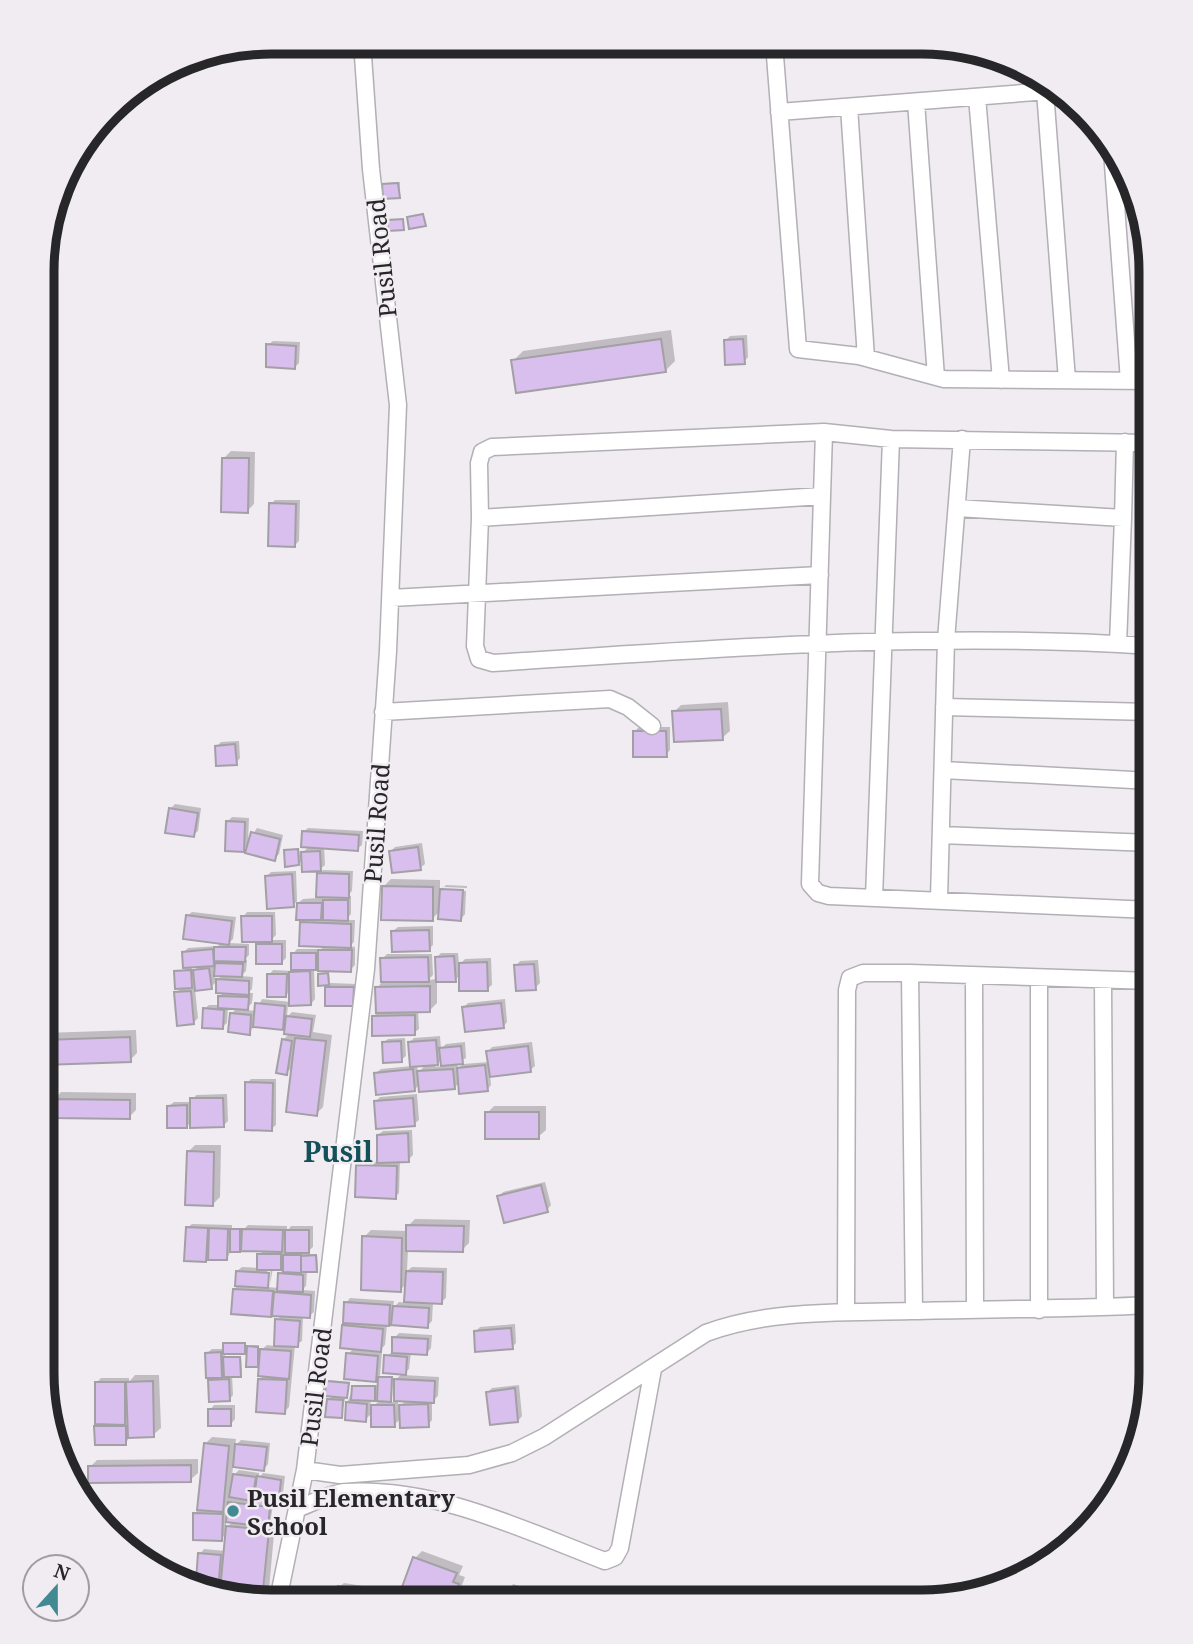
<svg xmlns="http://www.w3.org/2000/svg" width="1193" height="1644" font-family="'Noto Serif',serif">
	<rect width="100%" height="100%" fill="#f0ecf2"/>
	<path fill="#0003" fill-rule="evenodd" d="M400,182L399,196L384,185L386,183Z
		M671,330L675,361L665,371L513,361L523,351Z
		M747,335L748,357L744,362L725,341L730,336Z
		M273,341L300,342L299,363L295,367L268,345Z
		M231,451L255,452L254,504L247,511L223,459Z
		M275,500H300L299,541L295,545L271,504Z
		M728,702L730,731L722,738L674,712L681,705Z
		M639,727H670V750L666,755L634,732Z
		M239,741L240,758L236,763L217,746L221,742Z
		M175,804L201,808L198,831L193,835L170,809Z
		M232,817L249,818L248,842L257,828L283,835L279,854L274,859L249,844L243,850L228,821Z
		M308,828L363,831L362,845L357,849L324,847L325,865L320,869L303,859L299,864L286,851L299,848L300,856L309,846L303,832Z
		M422,843L425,864L420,868L391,851L395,847Z
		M323,870L353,871L352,891L347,896H351V914L346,920H355L354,942L350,946L355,947V965L350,970L319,964L314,969L315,999L311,1004H288L287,1017L292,1012L316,1015L313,1032L332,1035L323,1107L316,1114L294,1066L286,1073L283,1040L290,1033L287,1024L282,1028L254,1026L249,1033L232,1013L238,1007H228L227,1023L222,1027L204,1009L209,1005H220V996L224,992L218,980L211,987L195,989L198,1018L193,1023L176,993L182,987L175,972L185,969L184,952L188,948L218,946L221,942L187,916L192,912L236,917L233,939L229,943L249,944V955L244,960H247L246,971L241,976L253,977L252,989L248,993H253L252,1003L245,1010L256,1011L262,999L291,1002V990L286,995L269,975L273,970L292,971L293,954L297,949H321L324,946L302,923L306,918L298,903L303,899L318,898L319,874ZM200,965L192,973V966ZM215,974L223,975L215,982Z
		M296,871L297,901L293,906L267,876L271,872Z
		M391,879L440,880V891L443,887V890L466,891L465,914L461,919L440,911L432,919L383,887Z
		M446,885L467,886V888L444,887Z
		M247,912H275L276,935L271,940H286V958L282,962L258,944L262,940L243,917Z
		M433,926V945L429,949L393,931L398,927Z
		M441,953H458L459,965L465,959L491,958L492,985L487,989L461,974L455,980L437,981V1003L430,1010H418L419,1029L414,1033L373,1017L377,1013V988L382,982V959L387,954H432L433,975L428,980L437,979L436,958Z
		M538,960L540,983L535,988L516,966L520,961Z
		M329,972L330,983L357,984V1000L352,1004L327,987L331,983L320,984L319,974Z
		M505,999L507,1022L503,1027L464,1007L468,1003Z
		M136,1030L137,1053L130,1060L43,1063V1033Z
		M440,1036L441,1049L446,1044L465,1042L466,1058L457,1063L458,1069L463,1064L489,1062L488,1052L492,1047L532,1042L535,1066L530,1070L490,1075L491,1085L487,1090L460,1082L454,1088L420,1084L414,1090L376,1073L381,1069L412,1066L410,1042L414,1038ZM442,1059L443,1066L435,1067L439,1062ZM426,1064L418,1073L417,1065Z
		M405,1038L406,1056L401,1060L383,1043L388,1039Z
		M251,1079H276V1125L271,1129L247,1083Z
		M61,1092L136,1093V1110L129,1117L54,1100Z
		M227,1094L228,1121L223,1126L192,1121L187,1126L169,1106L174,1102H192L196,1095Z
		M417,1094L419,1120L414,1124L376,1101L380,1097Z
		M494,1106H546V1130L538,1137L487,1113Z
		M412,1130L413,1155L408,1160H400L399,1193L395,1197L358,1165L362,1161L379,1162L378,1135L383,1131Z
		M195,1145H221L220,1197L213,1204L188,1152Z
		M545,1182L551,1205L547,1210L499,1197L503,1192Z
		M415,1219L470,1220L469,1243L462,1250L408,1249L407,1271L412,1267L447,1268L446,1298L441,1302H433L432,1321L427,1326L393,1319L387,1324L385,1345L379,1351L382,1352L380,1376H393L392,1398L389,1402H395L396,1379L403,1373L386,1356L393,1352L394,1338L399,1333L432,1335L431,1348L427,1353L411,1352L409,1369L403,1375L439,1377L438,1396L432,1401V1420L428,1425L401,1418L394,1425L373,1412L365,1420L347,1403L355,1385H380V1375L376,1380L348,1354L354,1348L343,1326L348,1322L346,1303L350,1298L394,1301L393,1308L399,1302L406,1303L407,1283L400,1290L364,1237L371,1230L408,1231V1226ZM379,1395V1401L370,1409L371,1399ZM398,1399L407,1400L398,1408Z
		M192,1224L232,1225V1228H241V1232L248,1225L287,1226V1231L291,1226H313V1247L305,1254H317L318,1269L307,1271L306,1286L302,1290L315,1291L314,1312L309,1316H303L302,1341L295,1345L289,1407L284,1412L259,1380L264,1375L261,1361L257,1365L249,1348L244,1353L225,1352V1356H241L242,1373L232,1375L233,1395L229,1400L210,1381L214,1376L207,1353L212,1349H225L227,1342H246V1350L251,1345H259V1352L267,1345L275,1346L277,1320L282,1315L233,1312L234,1289L239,1285L237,1271L242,1267L259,1268V1255L264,1250L243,1246L239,1250H231L227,1259L206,1260L187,1228ZM268,1264H271L270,1284L273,1268H285L279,1274V1288L267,1287L270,1284H266Z
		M515,1324L516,1343L512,1347L475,1332L480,1327Z
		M135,1375H159L161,1428L153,1435L130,1436L126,1443L96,1427L100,1423L96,1383L101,1378H129V1382Z
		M329,1380L349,1382L341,1417L329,1399L333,1395Z
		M519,1385L522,1416L518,1421L488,1392L492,1388Z
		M214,1405H235V1419L231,1424L210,1410Z
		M212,1437L236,1439L235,1446L241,1440L270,1443L268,1464L264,1469L233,1466L232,1477L239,1470L259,1473V1478L263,1473L285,1476L282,1502L273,1506L270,1523H275L268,1600H242L198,1582L200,1554L204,1549L226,1551L227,1533L221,1539L195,1513L199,1509L205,1444ZM226,1521H233L226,1529Z
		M198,1459V1473L190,1480L90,1467L97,1460Z
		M422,1551L463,1566L459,1575L465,1577L459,1593L452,1600L415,1558Z
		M344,1583L388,1590L386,1600H337L339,1587Z
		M513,1584L546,1595L544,1601H504Z"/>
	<path fill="#d9bfed" stroke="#a3a0a5" stroke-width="2" d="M398,183L400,198L383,199L382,184Z
		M423,214L426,226L409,229L407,217Z
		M403,219L404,230L388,231L387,220Z
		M661,339L666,372L516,393L511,360Z
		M743,339L745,364L725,365L724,340Z
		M266,344L296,346L295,369L266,367Z
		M222,458H249L248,513L221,512Z
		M269,503L296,504L295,547L268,546Z
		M721,709L723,740L674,742L672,711Z
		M633,731H666L667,757H633Z
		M235,744L237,765L216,766L215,746Z
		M169,808L198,813L194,837L165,833Z
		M226,821L245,822L244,852L225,851Z
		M302,831L359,835L358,851L301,847Z
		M251,832L280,839L275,861L245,853Z
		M418,847L421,870L392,873L389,851Z
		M298,849L299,865L285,867L284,850Z
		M320,851L321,871L302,872L301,852Z
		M317,873L349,874V898L316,897Z
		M292,874L294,907L267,909L265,876Z
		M382,886L433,887V921L381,920Z
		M440,889L463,890L461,921L438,919Z
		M323,900H348V921L323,920Z
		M297,903H322L321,920H296Z
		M186,915L232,921L229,945L183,939Z
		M241,916H272V942H242Z
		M300,922L351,924V948L299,946Z
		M429,930L430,951L392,952L391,931Z
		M256,944H282V964H256Z
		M214,947H246L245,962L214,961Z
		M213,949L214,966L183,968L182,952Z
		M318,950H352L351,972L318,971Z
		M291,953H316V970H291Z
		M454,956L456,982H436L435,957Z
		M428,957L429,982H381L380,958Z
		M487,962L488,991H459V963Z
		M215,963L243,964L242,977L214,976Z
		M534,964L536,990L516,991L514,965Z
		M209,968L212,989L195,991L193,970Z
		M191,970L192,988L175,989L174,971Z
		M310,971L311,1005L289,1006V972Z
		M328,973L329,985L318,986V974Z
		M267,974H287L286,997H267Z
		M216,979L249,981V995L216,993Z
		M430,986V1012L376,1013L375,987Z
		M325,987H354L353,1006H325Z
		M191,991L194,1024L177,1026L174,992Z
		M218,996L249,997L248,1010L218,1008Z
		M255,1003L285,1006L283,1030L253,1027Z
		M501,1003L504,1028L465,1032L462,1007Z
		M203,1008L224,1010L223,1029L202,1028Z
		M230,1013L251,1015L250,1035L228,1032Z
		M415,1015V1035L372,1036V1016Z
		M286,1016L312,1019L310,1037L284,1034Z
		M130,1037L131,1062L43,1065V1040Z
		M295,1038L326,1041L317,1116L286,1112Z
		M282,1039L292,1041L287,1075L276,1073Z
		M436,1040L438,1065L410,1067L408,1042Z
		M401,1041L402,1062L383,1063L382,1042Z
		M461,1046L463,1064L441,1066L439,1048Z
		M528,1046L531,1072L490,1077L486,1051Z
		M485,1065L488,1091L459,1094L457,1068Z
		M413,1069L415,1091L376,1095L374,1073Z
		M453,1069L455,1089L419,1092L417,1071Z
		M245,1082L273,1083L272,1131L245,1130Z
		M190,1098H223L224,1127L190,1128Z
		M413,1098L415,1126L376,1129L374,1101Z
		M52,1099L130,1100V1119L52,1118Z
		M187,1105V1128H167V1106Z
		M485,1112H539V1139H485Z
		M408,1133L409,1162L377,1163V1135Z
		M187,1151L214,1152L213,1206L185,1205Z
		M356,1165L397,1166L396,1199L355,1197Z
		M541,1185L548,1212L504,1223L497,1196Z
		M406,1225L464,1226L463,1252L406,1251Z
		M186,1227L208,1228L206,1262L184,1261Z
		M209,1228L228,1229L227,1260H208Z
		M230,1229H240V1252H230Z
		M242,1229L283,1230L282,1252L241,1251Z
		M285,1230H309V1253H285Z
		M362,1236L402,1238L401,1292L361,1290Z
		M257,1254H281V1270H257Z
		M283,1255H301V1273L283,1272Z
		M316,1255L317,1272H301V1256Z
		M236,1271L269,1273L268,1288L235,1286Z
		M406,1271L443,1272L442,1304L404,1302Z
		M278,1273L303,1275V1292L277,1291Z
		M233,1289L273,1291L271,1317L231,1314Z
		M274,1292L311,1295L310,1318L272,1316Z
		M344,1302L390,1305L389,1326L343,1323Z
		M393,1306L429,1308L428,1328L391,1325Z
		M275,1319L300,1321L298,1347L274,1346Z
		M342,1325L383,1329L381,1352L340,1348Z
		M511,1328L513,1349L475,1352L474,1331Z
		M392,1337L428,1339L427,1355L392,1353Z
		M223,1343H245V1354H223Z
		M247,1346L258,1347V1367H246Z
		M260,1349L291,1351L289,1379L258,1376Z
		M221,1352L222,1378H206L205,1353Z
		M346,1353L378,1356L376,1382L344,1379Z
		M384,1355L407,1357L406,1375L383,1373Z
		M223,1357H240L241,1377H224Z
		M378,1377H392L391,1402L377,1401Z
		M229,1379L230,1401L209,1402L208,1380Z
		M258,1379L287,1380L285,1414L256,1412Z
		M394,1379L435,1381L434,1403L394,1401Z
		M153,1381L154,1437L128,1438L126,1382Z
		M326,1381L349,1383L347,1398L325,1396Z
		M95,1382H125V1425L95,1424Z
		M352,1386H375V1401L351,1400Z
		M515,1388L518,1422L490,1425L486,1392Z
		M327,1399L343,1400L342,1418L325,1417Z
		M346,1402L367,1404L366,1422L345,1420Z
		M428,1404L429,1427L400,1428L399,1405Z
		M371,1405H394L395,1427H371Z
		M208,1409H231V1426H208Z
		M94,1426H126V1445H95Z
		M204,1443L229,1446L223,1512L197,1510Z
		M235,1444L267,1447L264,1471L233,1467Z
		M191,1465V1482L88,1483V1466Z
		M233,1474L256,1477L252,1501L229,1497Z
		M257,1476L281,1480L278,1508L253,1505Z
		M228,1502L270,1507L268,1527L226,1522Z
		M193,1513L223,1514L222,1541L193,1540Z
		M226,1526L269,1530L262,1600H242L220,1591Z
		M198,1553L221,1555L218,1590L196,1581Z
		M413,1557L457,1573L453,1582L459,1584L453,1601L402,1587Z
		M338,1586L385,1594L384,1600H335Z
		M507,1587L543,1600L542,1601H503Z"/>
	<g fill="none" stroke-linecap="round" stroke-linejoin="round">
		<g stroke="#b2afb5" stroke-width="19">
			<path id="street" d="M774,43L798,349L859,356L944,379L1151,381
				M1045,91L1067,380
				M977,97L1001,380
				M916,102L936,377
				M849,107L866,358
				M779,112L1062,90
				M1112,151L1129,381
				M824,432L810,884L818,893L829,896L1151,910
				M957,508L1123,518L1125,442
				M480,518L822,496
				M391,598L820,575
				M1118,644L1123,518
				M1151,646C931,631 712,649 493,663L479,659L475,646L480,518L479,463L482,452L492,447L824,432L891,439L1151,443
				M944,707L1151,712
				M383,712L610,699L628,707L652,726
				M943,770L1151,781
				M941,835L1151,843
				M874,898L891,439
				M939,899L946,640L962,439
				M910,973L914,1311
				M974,977L975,1308
				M1103,981L1105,1307
				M1039,1310V978
				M846,1312L847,990L850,978L863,973H910L1151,981
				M305,1470L340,1475L469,1465L512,1453L544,1437L706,1333C771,1309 843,1313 911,1311C991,1309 1071,1309 1151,1305
				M299,1508C313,1503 330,1493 345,1492C437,1487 521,1529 605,1561L615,1557L620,1548L653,1369
				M278,1600L305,1470L366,969L388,651L398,405L371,169L362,42"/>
		</g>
		<use href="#street" stroke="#fff" stroke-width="16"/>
	</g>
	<circle fill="#428992" stroke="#f0ecf2" stroke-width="2.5" cx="233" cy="1511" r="7"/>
	<g text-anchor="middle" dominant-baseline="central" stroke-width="5" stroke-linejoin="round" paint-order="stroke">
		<g font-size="24" fill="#272628" stroke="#f0ecf2">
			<text transform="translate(381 258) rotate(-96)">Pusil Road</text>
			<text transform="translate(376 823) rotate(-86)">Pusil Road</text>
			<text transform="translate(315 1387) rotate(-83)">Pusil Road</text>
		</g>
		<g font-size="24" font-weight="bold" fill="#272628" stroke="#f0ecf2" text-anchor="start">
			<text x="247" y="1497">Pusil Elementary<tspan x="247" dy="28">School</tspan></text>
		</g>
		<g font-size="28" font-weight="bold" fill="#145057" stroke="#f0ecf2">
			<text x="338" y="1151">Pusil</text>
		</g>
	</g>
	<path d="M0 0H1193V1644H0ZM271 54H922A217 217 0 0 1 1139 271V1373A217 217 0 0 1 922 1590H271A217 217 0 0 1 54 1373V271A217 217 0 0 1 271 54Z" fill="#f0ecf2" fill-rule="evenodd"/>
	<path fill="none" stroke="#272628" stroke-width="9" d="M271 54H922A217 217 0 0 1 1139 271V1373A217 217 0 0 1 922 1590H271A217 217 0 0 1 54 1373V271A217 217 0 0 1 271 54Z"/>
	<g transform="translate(56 1588) rotate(21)"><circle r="33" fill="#f0ecf2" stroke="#a09da1" stroke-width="2"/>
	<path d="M0-5L12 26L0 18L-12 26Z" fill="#428992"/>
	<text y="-10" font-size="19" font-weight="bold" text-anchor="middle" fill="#272628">N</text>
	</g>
</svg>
